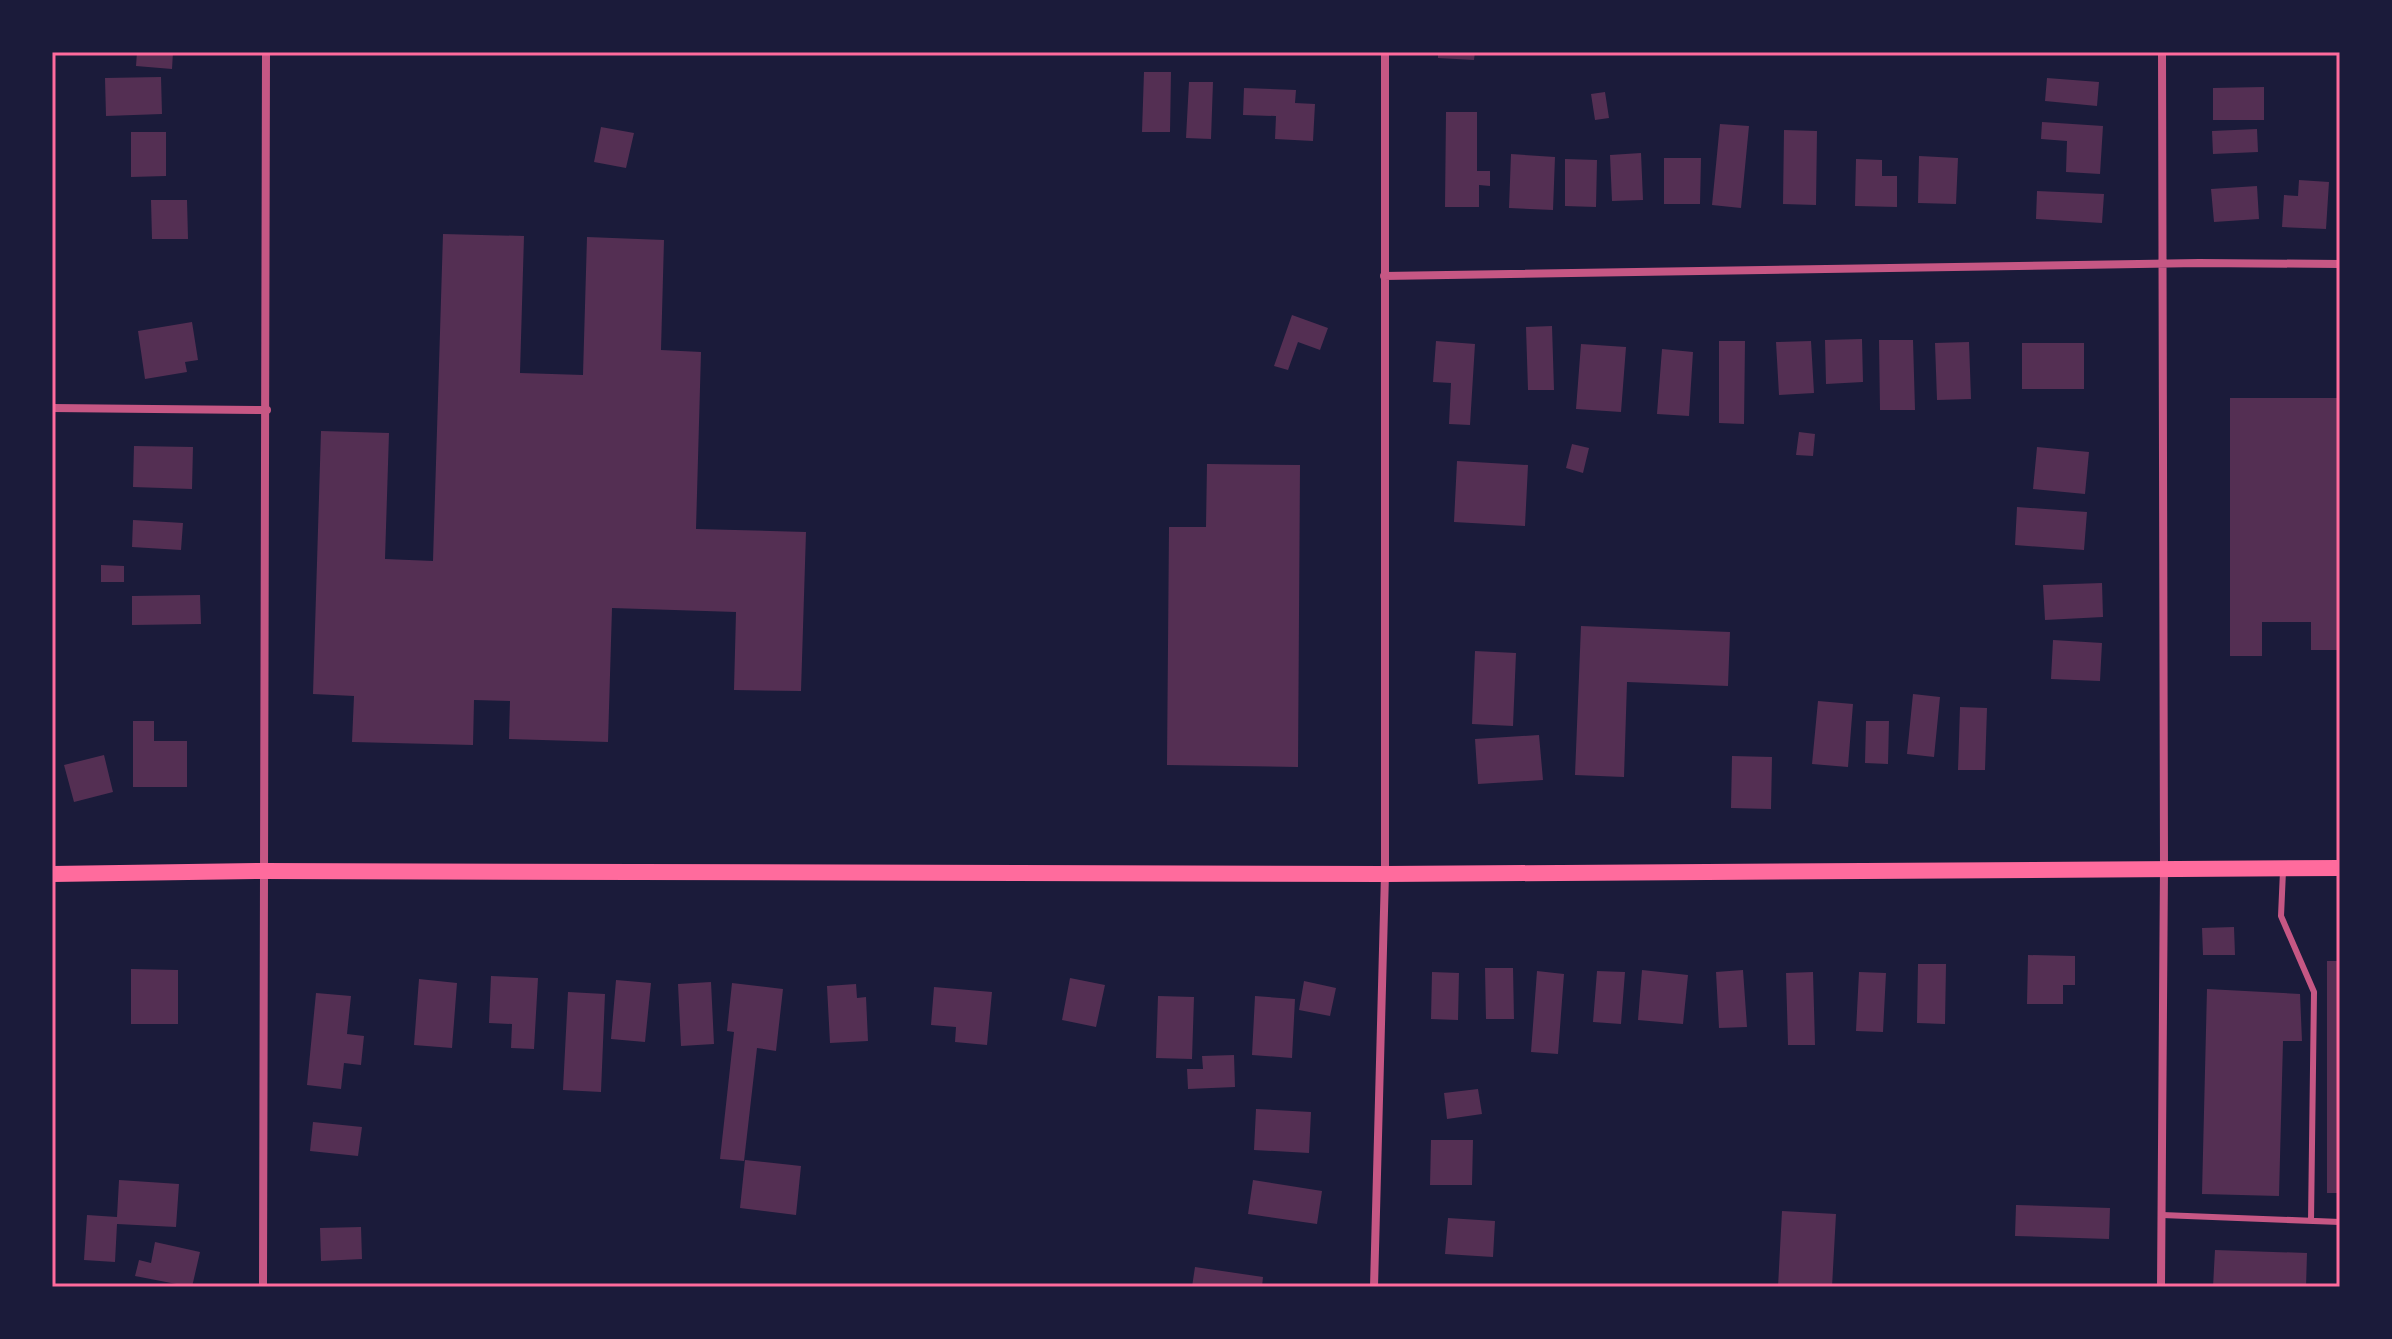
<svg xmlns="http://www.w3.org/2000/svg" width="2392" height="1339" font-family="'Source Sans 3',sans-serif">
	<rect width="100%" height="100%" fill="#1b1b3a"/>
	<path fill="#542f53" d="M137,52H173L172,69L136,66Z
		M1438,52H1475L1474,60L1438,58Z
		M1144,72H1171L1170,132H1142Z
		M161,77L162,114L106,116L105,78Z
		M2047,78L2099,82L2097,106L2045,101Z
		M1189,82H1213L1211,139L1186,138Z
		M2264,87V120H2213V88Z
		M1244,88L1296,90L1295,103L1315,104L1313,141L1275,139L1276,116L1243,115Z
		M1605,92L1609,118L1595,120L1591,94Z
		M1446,112H1477V171H1490V186L1479,185V207H1445Z
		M2042,122L2103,126L2100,174L2066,172L2067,141L2041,139Z
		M1720,124L1749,126L1741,208L1712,205Z
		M601,127L634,133L626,168L594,162Z
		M2257,129L2258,152L2213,154L2212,131Z
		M1784,130L1817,131L1816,205L1783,204Z
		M131,132H166V176L131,177Z
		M1641,153L1643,200L1612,201L1610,155Z
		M1511,154L1555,157L1553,210L1509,208Z
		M1919,156L1958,158L1956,204L1918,203Z
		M1664,158H1701L1700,204H1664Z
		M1565,159L1597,160L1596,207L1565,206Z
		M1856,159L1882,160V176H1897V207L1855,206Z
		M2299,180L2329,182L2326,229L2282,227L2284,195L2298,196Z
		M2257,186L2259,219L2214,222L2211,189Z
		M2037,191L2104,194L2102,223L2036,219Z
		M151,200H187L188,239H152Z
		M443,234L524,236L520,373L583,375L587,237L664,240L661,350L701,352L696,529L806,532L801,691L734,690L736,612L612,608L608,742L509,739L510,701L474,700L473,745L352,742L354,696L313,694L321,431L389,433L385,559L433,561Z
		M1292,315L1328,328L1320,350L1298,342L1288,370L1274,366Z
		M192,322L198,360L185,362L187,372L145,379L138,331Z
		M1552,326L1554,390H1528L1526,327Z
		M1862,339L1863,382L1826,384L1825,340Z
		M1879,340H1913L1915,410H1880Z
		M1436,341L1475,344L1470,425L1449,424L1451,383L1433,382Z
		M1719,341H1745L1744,424L1719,423Z
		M1811,341L1814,393L1779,395L1776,342Z
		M1969,342L1971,399L1937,400L1935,343Z
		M2022,343H2084V389H2022Z
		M1581,344L1626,347L1621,412L1576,409Z
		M1662,349L1693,352L1689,416L1657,414Z
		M2230,398H2340V650H2311V622H2262V656H2230Z
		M1799,432L1815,434L1813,456L1796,455Z
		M1572,444L1589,448L1583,473L1566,468Z
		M134,446L193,447L192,489L133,487Z
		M2037,447L2089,452L2085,494L2033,489Z
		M1457,461L1528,465L1525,526L1454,522Z
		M1207,464L1300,465L1298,767L1167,765L1169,527H1206Z
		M2017,507L2087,512L2084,550L2015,545Z
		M133,520L183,523L181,550L132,547Z
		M101,565L124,566V582H101Z
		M2102,583L2103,617L2045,620L2043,585Z
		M200,595L201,624L132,625V596Z
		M1581,626L1730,632L1728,686L1627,682L1624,777L1575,775Z
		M2053,640L2102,643L2100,681L2051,679Z
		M1475,651L1516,653L1513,726L1472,724Z
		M1913,694L1940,697L1934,757L1907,754Z
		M1818,701L1853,704L1848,767L1812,764Z
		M1960,707L1987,708L1985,770H1958Z
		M133,721H154V741H187V787H133Z
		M1866,721H1889L1888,764L1865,763Z
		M1539,735L1543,780L1478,784L1475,739Z
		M104,755L113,792L74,802L64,765Z
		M1732,756L1772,757L1771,809L1731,808Z
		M2234,927L2235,955H2203L2202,928Z
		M2028,955L2075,956V985H2063V1004H2027Z
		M2327,961H2340V1193H2327Z
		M1918,964H1946L1945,1024L1917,1023Z
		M1485,968H1513L1514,1019H1486Z
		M131,969L178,970V1024H131Z
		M1642,970L1688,975L1683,1024L1638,1020Z
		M1743,970L1747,1027L1719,1028L1716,972Z
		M1537,971L1564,974L1558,1054L1531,1052Z
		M1597,971L1625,972L1621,1024L1593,1022Z
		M1432,972L1459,973L1458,1020L1431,1019Z
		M1813,972L1815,1045H1788L1786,973Z
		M1859,972L1886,973L1883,1032L1856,1031Z
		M491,976L538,978L534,1049L511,1048L512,1024L489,1023Z
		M1070,978L1105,985L1096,1027L1062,1020Z
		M419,979L457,983L452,1048L414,1045Z
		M616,980L651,983L645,1042L611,1039Z
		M1304,981L1336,988L1330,1016L1299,1010Z
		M711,982L714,1044L681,1046L678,984Z
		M732,983L783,989L776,1051L757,1048L744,1161L720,1159L734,1032L727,1031Z
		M856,984L857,998L866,997L868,1041L830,1043L827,986Z
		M934,987L992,992L987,1045L955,1042L956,1027L931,1025Z
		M2207,989L2300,994L2302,1041H2283L2279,1196L2202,1194Z
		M568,992L605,994L601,1092L563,1090Z
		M316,993L351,996L347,1034L364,1036L361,1065L344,1063L341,1089L307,1085Z
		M1158,996L1194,997L1192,1059L1156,1058Z
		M1255,996L1295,999L1292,1058L1252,1055Z
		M1234,1055L1235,1087L1188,1089L1187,1069H1203L1202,1056Z
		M1478,1089L1482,1114L1447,1119L1444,1093Z
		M1256,1109L1311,1112L1309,1153L1254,1150Z
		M313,1122L362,1127L358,1156L310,1151Z
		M1431,1140H1473L1472,1185H1430Z
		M745,1160L801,1166L796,1215L740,1208Z
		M119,1180L179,1184L176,1227L117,1224L115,1262L84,1260L87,1215L117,1217Z
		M1253,1180L1322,1191L1317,1224L1248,1214Z
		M2016,1205L2110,1208L2109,1239L2015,1236Z
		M1782,1211L1836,1214L1832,1287H1778Z
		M1448,1218L1495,1221L1493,1257L1445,1254Z
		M361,1227L362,1259L321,1261L320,1228Z
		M155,1242L200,1252L192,1287L135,1276L139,1260L151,1263Z
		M2215,1250L2307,1253L2306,1287H2213Z
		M1195,1267L1263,1277L1262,1287H1192Z"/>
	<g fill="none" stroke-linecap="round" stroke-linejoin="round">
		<path stroke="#c65784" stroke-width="6" d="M2283,871L2281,916L2314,992L2311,1221
			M2162,1215L2340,1222"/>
		<path stroke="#c65784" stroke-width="8" d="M1384,276L2199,263L2340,264
			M52,408L267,410
			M263,1287C262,875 267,464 266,52
			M1374,1287L1385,874V52
			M2161,1287L2164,867L2162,52"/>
		<path stroke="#ff6b9d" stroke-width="16" d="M52,874L262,871L1385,874L2340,868"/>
	</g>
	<rect width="2392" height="1339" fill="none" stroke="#1b1b3a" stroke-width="108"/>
	<rect x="54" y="54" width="2284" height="1231" fill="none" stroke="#ff6b9d" stroke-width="3"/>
</svg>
